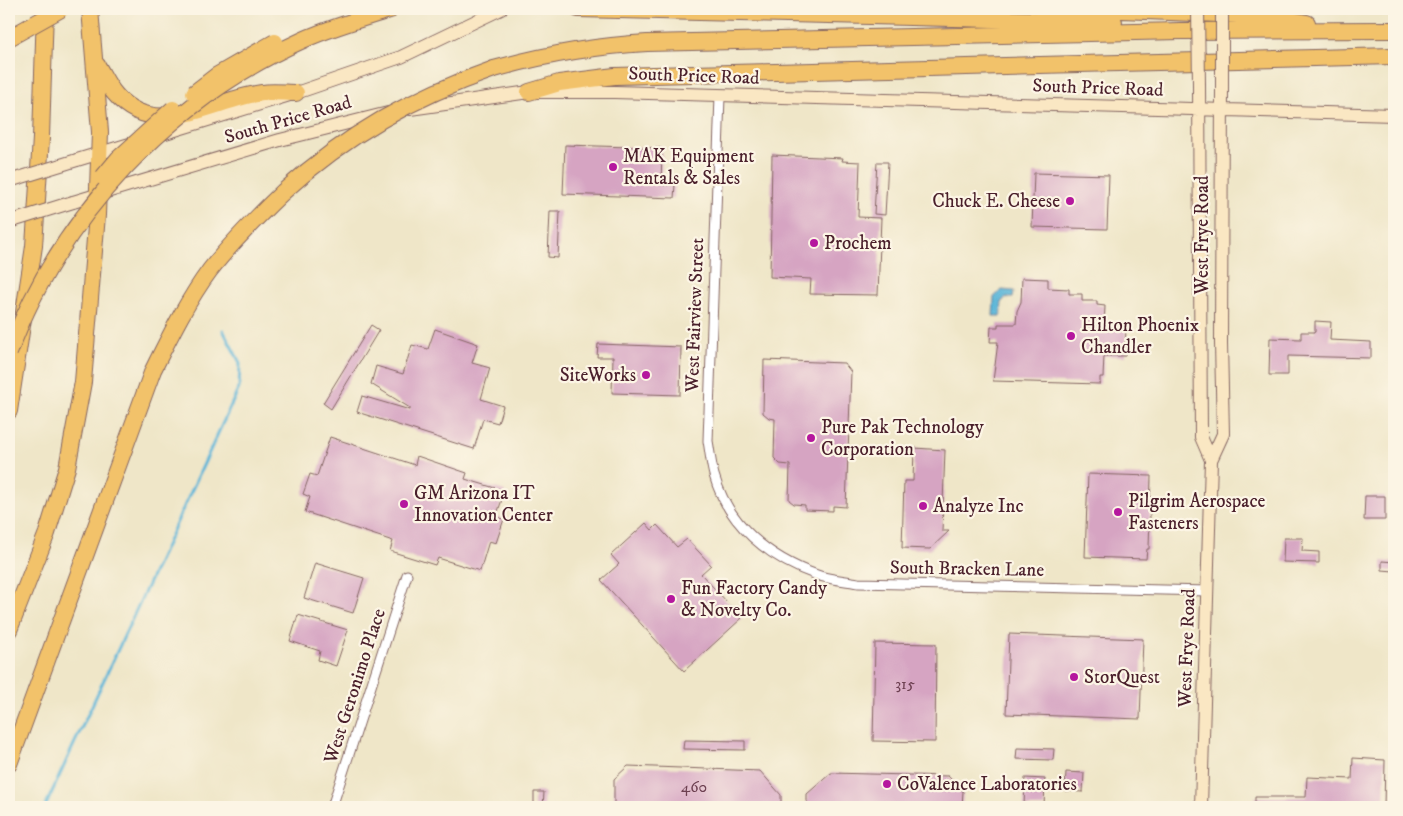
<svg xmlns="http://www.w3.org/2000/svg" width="1403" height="816" font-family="'IM FELL DW Pica',serif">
	<rect width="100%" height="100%" fill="#fcf5e5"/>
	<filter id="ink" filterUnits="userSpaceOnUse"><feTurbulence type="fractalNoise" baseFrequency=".02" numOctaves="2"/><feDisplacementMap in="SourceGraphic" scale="10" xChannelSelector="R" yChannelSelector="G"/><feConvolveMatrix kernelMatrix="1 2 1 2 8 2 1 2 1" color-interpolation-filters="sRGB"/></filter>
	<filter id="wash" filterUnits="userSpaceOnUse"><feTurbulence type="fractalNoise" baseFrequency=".0096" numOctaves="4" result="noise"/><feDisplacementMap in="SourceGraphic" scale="20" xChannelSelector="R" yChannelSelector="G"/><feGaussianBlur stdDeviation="1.12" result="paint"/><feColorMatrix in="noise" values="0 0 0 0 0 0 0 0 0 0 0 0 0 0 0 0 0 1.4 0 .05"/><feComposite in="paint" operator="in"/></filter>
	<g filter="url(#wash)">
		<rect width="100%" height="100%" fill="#efe6c8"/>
		<path fill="#5ab5d8" stroke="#526a82" d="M1002,290L1014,291L1013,298H1006L1002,301L1001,316H993L994,297Z"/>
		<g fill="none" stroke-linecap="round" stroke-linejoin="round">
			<path stroke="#5ab5d8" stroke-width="3" d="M45,807L239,388L240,363L223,330"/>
		</g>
		<g id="blocks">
			<path fill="#d6a4c2" d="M565,145L662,148L661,185H675L674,198L563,194Z
				M772,155L843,158L842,161L860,162L858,217L881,218L878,295L810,294L811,279L770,277Z
				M877,162H888L885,215L874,214Z
				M1034,173L1109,175L1107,229L1032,227Z
				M550,211H560L558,258L548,257Z
				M1022,278L1048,279V288L1069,289V294H1082V301H1097V305L1105,306L1104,326L1126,327L1125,356H1104L1103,377H1100V384L993,381L998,342H990L991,327H998V324H1016L1017,311L1021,302Z
				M1315,321L1331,322L1330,340L1371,342V358L1288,356V375H1269L1270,338L1301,339V332H1315Z
				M371,325L379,330L331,409L323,403Z
				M435,329L478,344L472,363L490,368L481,399L503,406L498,423L483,419L474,449L357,412L362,396L410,410V408L371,384L376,366L403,374L412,345L428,349Z
				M598,344L681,347L680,395L612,393L613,357H597Z
				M764,360L844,363L851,372L846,507L833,506V511L805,510V505L794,504L789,500L790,465L780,464L774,458L775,419L769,418L763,413Z
				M330,437L415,465L417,456L467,473L465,479L505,491L496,517L504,519L496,543L489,541L480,571L438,558L435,565L390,551L393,541L305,512L310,497L303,494L310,474L317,476Z
				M914,448L945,450L942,531H949L930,549L902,548L904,481H913Z
				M1088,474L1151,476L1149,549H1147L1146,559L1085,557Z
				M1365,496H1385V520H1364Z
				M646,523L652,530L657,525L677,547L687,539L711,565L701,574L742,618L684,671L601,580L619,564L611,555Z
				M1284,538H1303L1302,551L1319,552V563L1283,562Z
				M1382,561L1394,562V571L1382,570Z
				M315,563L364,578L353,613L304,598Z
				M298,615L348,630L336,666L318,660L320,651L290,641Z
				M1009,634L1143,639L1140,719L1006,714Z
				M875,643L936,644L935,742L873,741Z
				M684,740L745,741V750L683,749Z
				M1017,748L1054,749L1053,760L1016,759Z
				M1353,758L1385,760L1384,807H1255V797H1306L1307,777L1352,779Z
				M628,766L760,771L781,795V807H614V779Z
				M1066,772L1084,773L1083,792L1065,791Z
				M831,773L948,776L963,791L962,807H807V794Z
				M1025,778L1045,779L1044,807H1024Z
				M534,792H544L543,807H534Z"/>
		</g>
	</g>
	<g filter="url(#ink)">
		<use href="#blocks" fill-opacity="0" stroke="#846562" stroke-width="1"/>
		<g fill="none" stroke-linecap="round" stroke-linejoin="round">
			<g stroke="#846562" stroke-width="11">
				<path id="street" d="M720,96L708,441C710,452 711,464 714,475C728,525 769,558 817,575C830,580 845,580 858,583L1208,591
					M332,807L407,575"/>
			</g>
			<g stroke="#846562" stroke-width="14">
				<path id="secondary" d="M1199,85L1201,437L1211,460L1201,807
					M410,109L529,92H614L1394,115
					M162,134L296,93L401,57L501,9
					M77,160L133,143
					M73,202L280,140L388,113
					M1211,460L1223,434L1221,343L1222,85"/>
			</g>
			<g stroke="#846562" stroke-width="18">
				<path id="highway" d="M578,9L1114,22
					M1097,9L1268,16L1307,23
					M97,65C103,75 108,86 115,94C155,142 214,99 262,93C273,91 285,93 296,93
					M494,69C544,55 594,46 647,43L1181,31L1394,30
					M529,92L559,83L615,76L1394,56
					M9,411L34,246L41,138L45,9
					M9,630L47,533L67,468L83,382L97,215L100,132L90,9
					M9,764L153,370C170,336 187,301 210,270C232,242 257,217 283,192"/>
			</g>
			<use href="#street" stroke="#fff" stroke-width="9"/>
			<use href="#secondary" stroke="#fae7c3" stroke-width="12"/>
			<use href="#highway" stroke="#f2c26a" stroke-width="16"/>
			<g stroke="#846562" stroke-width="14" stroke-linecap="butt">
				<path id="secondary-bridge" d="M1198,9L1199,85
					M1222,9V85
					M9,181L77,160
					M9,222L73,202"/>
			</g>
			<g stroke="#846562" stroke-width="18" stroke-linecap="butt">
				<path id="highway-bridge" d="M9,38L61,9
					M194,93L216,76L275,42
					M103,177L118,159L173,109
					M283,192C346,135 413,97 494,69
					M9,353C59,217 170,99 303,40C332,27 363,18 393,9"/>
			</g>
			<use href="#secondary-bridge" stroke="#fae7c3" stroke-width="12"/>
			<use href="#highway-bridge" stroke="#f2c26a" stroke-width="16"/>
		</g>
	</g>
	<g fill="#b5179e" stroke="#fcf5e5" stroke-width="2">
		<circle cx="613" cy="167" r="5"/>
		<circle cx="1070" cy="201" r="5"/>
		<circle cx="814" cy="243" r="5"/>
		<circle cx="1071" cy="336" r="5"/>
		<circle cx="646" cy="375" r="5"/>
		<circle cx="811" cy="438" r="5"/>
		<circle cx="404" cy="504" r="5"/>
		<circle cx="923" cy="506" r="5"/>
		<circle cx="1118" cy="512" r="5"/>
		<circle cx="671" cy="599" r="5"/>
		<circle cx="1074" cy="677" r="5"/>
		<circle cx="887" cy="784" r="5"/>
	</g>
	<g text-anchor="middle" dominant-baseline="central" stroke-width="4.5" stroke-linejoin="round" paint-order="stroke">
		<g font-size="16" fill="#6d4051">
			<text x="905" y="684">315</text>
			<text x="694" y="787">460</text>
		</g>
		<g font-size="19" fill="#4a1f2b" stroke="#fcf5e5">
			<text transform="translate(694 76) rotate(2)">South Price Road</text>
			<text transform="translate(1098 88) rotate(2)">South Price Road</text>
			<text transform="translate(288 120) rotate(-16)">South Price Road</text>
			<text transform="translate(1202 235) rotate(-90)">West Frye Road</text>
			<text transform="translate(695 315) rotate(-88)">West Fairview Street</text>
			<text transform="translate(967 569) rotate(1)">South Bracken Lane</text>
			<text transform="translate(1187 648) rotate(-88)">West Frye Road</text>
			<text transform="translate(355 686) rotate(-72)">West Geronimo Place</text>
		</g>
		<g font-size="19" fill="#4a1f2b" stroke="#fcf5e5" text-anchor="start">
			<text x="623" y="156">MAK Equipment<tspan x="623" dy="22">Rentals &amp; Sales</tspan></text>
			<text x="1060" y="201" text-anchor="end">Chuck E. Cheese</text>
			<text x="824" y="243">Prochem</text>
			<text x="1081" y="325">Hilton Phoenix<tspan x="1081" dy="22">Chandler</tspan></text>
			<text x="636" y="375" text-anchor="end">SiteWorks</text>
			<text x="821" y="427">Pure Pak Technology<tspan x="821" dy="22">Corporation</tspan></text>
			<text x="414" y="493">GM Arizona IT<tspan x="414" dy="22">Innovation Center</tspan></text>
			<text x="1128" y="501">Pilgrim Aerospace<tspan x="1128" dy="22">Fasteners</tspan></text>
			<text x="933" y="506">Analyze Inc</text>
			<text x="681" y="588">Fun Factory Candy<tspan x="681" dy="22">&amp; Novelty Co.</tspan></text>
			<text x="1084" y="677">StorQuest</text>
			<text x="897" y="784">CoValence Laboratories</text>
		</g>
	</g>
	<rect width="1403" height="816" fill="none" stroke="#fcf5e5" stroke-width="30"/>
</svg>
